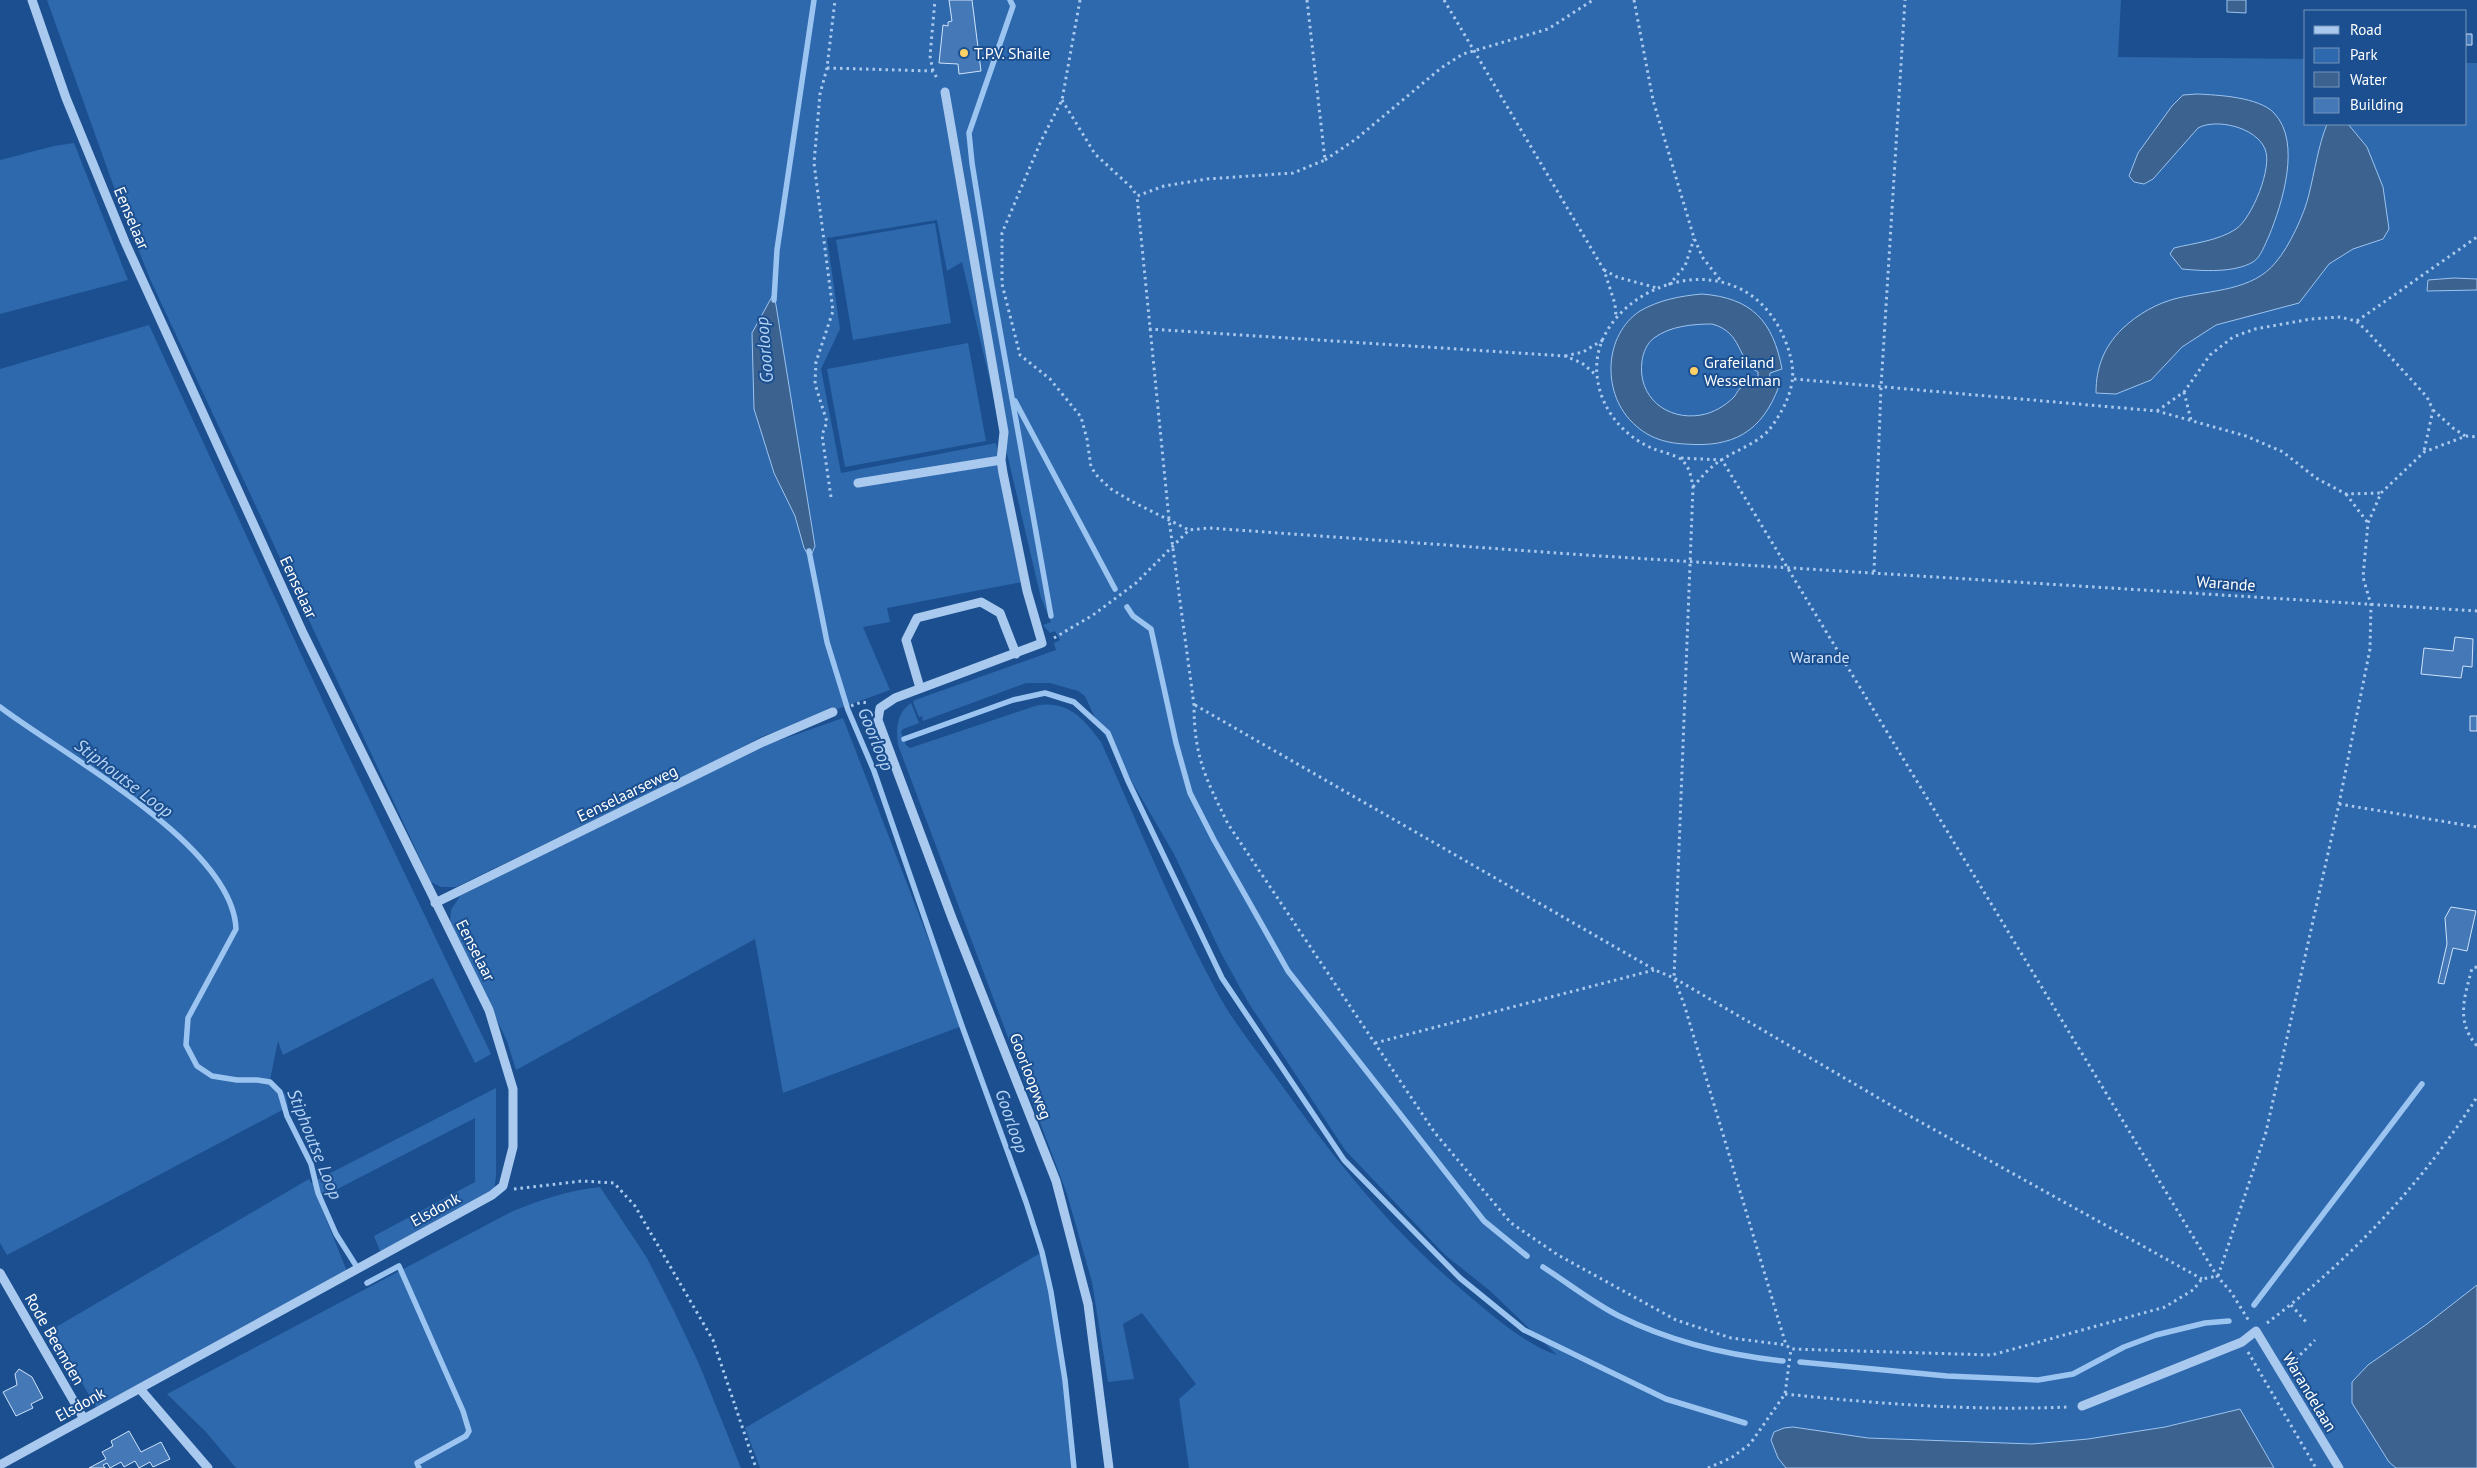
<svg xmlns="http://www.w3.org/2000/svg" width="2477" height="1468" font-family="'PT Sans',sans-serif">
	<rect width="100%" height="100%" fill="#1b4f8f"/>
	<path fill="#2e69ad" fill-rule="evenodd" d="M47,0H2121L2118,57L2306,59V124H2466V63H2477V1468H1189L1179,1399L1196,1384L1142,1313L1123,1324L1134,1379L1108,1382L1092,1282L1067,1194L898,745C896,730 896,713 911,703L919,723L903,729L901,732L906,745L910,748L1035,706C1067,699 1083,718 1101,742C1139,826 1174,913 1218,994C1237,1028 1261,1056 1283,1087C1335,1160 1392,1231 1461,1289C1487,1311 1525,1345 1557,1355L1489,1290L1445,1255L1345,1150L1248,1002L1222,955L1174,854L1096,720L1085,696L1078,691L1050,683H1026L923,721L922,716L919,717L913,702L915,700L1056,650L1054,643L1060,640L1055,631L1050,633L1043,625L1051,622L1041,598L962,262L947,271L937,220L827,238L840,329L821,369L841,473L996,443L1022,582L887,608L890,622L863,627L890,690L763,736L718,760L456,887H441L431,882L150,279L115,190ZM780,324L783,357L815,546L810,557C801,544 801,528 794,514C785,494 774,477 770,456Z
		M74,143L128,280L0,314V160L54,146Z
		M935,223L951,323L853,340L836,240Z
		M149,325L339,736L491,1054L475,1063L433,978L283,1055L278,1041L270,1080L286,1095L288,1107L7,1255L0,1243V369Z
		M968,343L986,441L845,467L827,369Z
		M843,718L962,1026L783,1093L755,939L516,1070L507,1041L450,923L451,910L460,896L766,745Z
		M496,1088V1176L494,1191L382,1256L374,1236L475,1182V1118L318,1199L348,1274L96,1407L51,1330L309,1179L311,1183Z
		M600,1187L647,1258L674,1311L699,1364L741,1468H236L206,1432L167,1394L513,1211C541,1200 569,1190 600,1187Z
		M1042,1252C1059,1323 1065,1395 1074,1468H760L745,1428Z"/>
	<path fill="#3c6290" stroke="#9cc4f0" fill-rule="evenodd" d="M2227,0H2246V13L2227,12Z
		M2197,94C2218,95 2259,97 2274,113C2302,142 2282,204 2269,236C2265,244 2261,257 2253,262C2234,273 2203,271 2182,269L2170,254L2174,248C2194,243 2218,241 2236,229C2252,218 2273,167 2265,149C2256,127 2216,118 2198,128L2153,179L2144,184L2134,182L2129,176L2138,153L2172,106L2183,95Z
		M2327,124H2348L2367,147L2383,187L2389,229L2383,239L2353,249L2329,264L2299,303L2216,325L2182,347L2151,380L2116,394L2096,393C2096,367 2104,347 2122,329C2138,314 2157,303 2178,298C2211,290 2253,291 2276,262C2289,247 2305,213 2309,194C2315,170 2318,147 2327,124Z
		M2454,278L2477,279V290L2427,291L2428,280Z
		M774,293L815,546L810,558L804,548L795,516L774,473L754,409L752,333Z
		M1702,294C1752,298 1773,321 1782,369L1770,373L1769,382L1779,386C1762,432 1733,448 1685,444C1664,443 1646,437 1631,421C1602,391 1604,335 1640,311C1659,300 1680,296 1702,294ZM1712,324C1743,332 1737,361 1758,372V381C1753,382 1747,383 1743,386C1739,388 1737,393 1734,397C1725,406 1713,413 1701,415C1667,421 1637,397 1642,361C1643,353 1647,343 1654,338C1670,326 1693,324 1712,324Z
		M2477,1285V1468H2396L2389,1462L2352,1403V1382L2368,1365L2427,1324Z
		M2240,1409L2274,1468H1786L1778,1458L1771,1440L1774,1432L1784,1428L1793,1427L1868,1438L2032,1444L2088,1439L2165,1427Z"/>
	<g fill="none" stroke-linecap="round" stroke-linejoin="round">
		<path stroke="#9cc4f0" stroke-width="5.5" d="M1010,0L1013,6L969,133L972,163L990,275L1051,616
			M774,300L777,250L814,0
			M1015,401L1115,589
			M809,551L827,642L848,710L874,771L962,1026L1026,1202L1042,1252L1051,1292L1065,1380L1074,1468
			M1127,607L1133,616L1151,629L1176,743L1190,793L1214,840L1288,971L1484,1221L1527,1256
			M0,707C63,755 233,845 236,929L188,1018L186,1045L197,1066L212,1076L237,1080H257L270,1082L280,1092L287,1116L311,1164L318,1193L336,1234L355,1264
			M904,739L1013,700L1045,693L1074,702L1108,733L1128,781L1222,978L1344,1160L1460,1278L1524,1330L1666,1399L1745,1423
			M1543,1267C1568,1283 1593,1303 1619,1316C1671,1342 1726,1355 1783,1361
			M367,1283L399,1266L463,1411L469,1431L466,1436L417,1463L419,1468
			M2254,1305L2422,1084
			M1800,1362L1947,1376L2038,1380L2073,1374L2124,1347L2156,1335L2205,1323L2229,1321"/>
	</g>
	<path fill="#4478b7" stroke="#cfe3fa" d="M949,0H972L981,71L959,74L958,64L939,63L943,25L948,26V22L952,21Z
		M2466,34H2472V45H2466Z
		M2455,637L2473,639L2472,667L2463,666L2461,678L2421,674L2424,648L2453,651Z
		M2470,716H2477V731H2470Z
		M2451,907L2476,911L2467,951L2453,948L2444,984L2438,983L2447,944L2445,918Z
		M19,1369L32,1377L43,1398L31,1404L33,1408L16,1416L3,1392L17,1385L15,1374Z
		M129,1431L141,1452L161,1442L170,1459L153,1467L150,1462L139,1468L135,1461L124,1467L121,1462L110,1468L107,1463L103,1465L105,1468H89L106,1459L102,1452L113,1446L111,1441Z"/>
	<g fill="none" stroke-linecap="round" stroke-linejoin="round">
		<path stroke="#a9c9ee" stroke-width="3" stroke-dasharray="2.5 4" stroke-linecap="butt" d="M1080,0L1062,100L1041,141L1002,233V284L1020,355L1050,379L1081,417L1087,439L1091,467L1098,477L1111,489L1131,501L1189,530
			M1307,0L1325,160L1293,173L1207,179L1164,186L1137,196L1169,519L1194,705C1194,757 1206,779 1228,824L1435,1133L1511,1223L1558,1255L1676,1320L1731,1338L1786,1345L1791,1349L1992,1355L2165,1307L2193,1290L2202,1279L2217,1276
			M1444,0L1604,270L1615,304L1616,316
			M1634,0L1653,100L1694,238L1703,258L1721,281
			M827,68L933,71L938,80
			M933,71L930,56L935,0
			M1062,100L1095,154L1132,188L1137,196
			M1325,160L1356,139L1441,68L1463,54L1548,29L1593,0
			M1604,270L1617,277L1657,288
			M1669,285L1685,266L1694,239
			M2357,321L2477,237
			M1149,329L1565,356L1582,363L1596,375
			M1565,356L1583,352L1603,340
			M1794,379L2157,411L2246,436L2283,452L2316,478L2346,494L2381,493
			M2184,392L2191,420
			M2433,410L2453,428L2465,436
			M2157,411L2184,392L2210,355L2233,337L2255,329L2311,319L2340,317L2356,321L2366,330L2427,397L2433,410L2424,451
			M1681,458L1722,460L2217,1276L2231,1292L2249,1321
			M1693,487C1702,476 1711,466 1723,459C1737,450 1757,443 1768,431C1775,423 1782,411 1786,402C1796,379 1794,363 1785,340C1773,311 1752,289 1721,282C1665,268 1591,314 1597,375C1600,409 1624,437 1654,449C1662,452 1676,455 1682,460C1690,468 1691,476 1693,487L1674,978L1684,1004L1786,1345
			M2346,494L2368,523
			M831,497L822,435L827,422L815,384L816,362L833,311L814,163L820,94L827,68L835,0
			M1874,572L1881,387L1905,0
			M1054,638L1093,615L1136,583L1189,530L1209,528L1585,555L2477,611
			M1195,705L1655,970L1674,978L1899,1110L2202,1279
			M845,708L862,702L868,703
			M2339,804L2477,827
			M2477,967L2472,968C2465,996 2455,1021 2477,1046
			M1375,1043L1654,970
			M514,1189L582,1181L614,1183L635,1206L713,1340L756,1468
			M2218,1276L2266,1132L2339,804L2370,649L2371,605L2363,577L2368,523L2381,493L2424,452L2466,436L2477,437
			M2291,1305L2307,1323
			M2267,1323C2349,1261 2422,1184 2477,1097
			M2248,1352L2316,1468
			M2291,1364L2315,1340
			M1785,1394C1880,1404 1973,1411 2069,1407
			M1708,1468L1731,1458L1750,1444L1785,1394L1791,1349"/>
		<path stroke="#a9c9ee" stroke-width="9" d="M945,92L1004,432L1001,460L1003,473L1027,591L1042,643L895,698L880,708L878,720L952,918L1056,1181L1088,1304L1109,1468
			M858,483L1001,460
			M920,688L906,640L917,618L981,602L1000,613L1016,654
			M435,903L763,742L833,712
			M0,1273L84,1419
			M140,1389L208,1468
			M2082,1406L2242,1342L2256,1331L2339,1468
			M0,1465L492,1195L503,1186L513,1147V1089L489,1010L303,633L125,242L66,98L32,0"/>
	</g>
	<g fill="#ffd166" stroke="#1b4f8f" stroke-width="2">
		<circle cx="964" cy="53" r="5"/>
		<circle cx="1694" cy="371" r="5"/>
	</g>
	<g text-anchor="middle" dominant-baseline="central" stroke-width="4" stroke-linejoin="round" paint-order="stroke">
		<g font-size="16" fill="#fff" stroke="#1b4f8f" text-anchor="start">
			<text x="974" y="53">T.P.V. Shaile</text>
			<text x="1704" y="362">Grafeiland<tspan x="1704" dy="18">Wesselman</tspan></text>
		</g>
		<g font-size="16" fill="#fff" stroke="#1b4f8f">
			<text transform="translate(132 218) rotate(67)">Eenselaar</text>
			<text transform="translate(2226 583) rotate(4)">Warande</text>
			<text transform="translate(299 587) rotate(65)">Eenselaar</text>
			<text transform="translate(627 793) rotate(-26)">Eenselaarseweg</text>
			<text transform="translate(476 950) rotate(63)">Eenselaar</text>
			<text transform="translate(1031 1076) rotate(69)">Goorloopweg</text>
			<text transform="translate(435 1209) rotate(-29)">Elsdonk</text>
			<text transform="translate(55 1339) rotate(60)">Rode Beemden</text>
			<text transform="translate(2310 1392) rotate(59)">Warandelaan</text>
			<text transform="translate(80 1404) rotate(-29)">Elsdonk</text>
		</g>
		<g font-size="16" fill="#cfe3fa" stroke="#1b4f8f">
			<text x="1820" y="657">Warande</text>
		</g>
		<g font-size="18" font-style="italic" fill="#b5d3f5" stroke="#1b4f8f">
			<text transform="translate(764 350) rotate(-95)">Goorloop</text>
			<text transform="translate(876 739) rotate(68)">Goorloop</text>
			<text transform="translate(124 778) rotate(37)">Stiphoutse Loop</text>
			<text transform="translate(1012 1121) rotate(71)">Goorloop</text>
			<text transform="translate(315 1144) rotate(68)">Stiphoutse Loop</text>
		</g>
	</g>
	<rect x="2304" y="10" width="162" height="115" fill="#1b4f8f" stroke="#7695bc"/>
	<rect x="2314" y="26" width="25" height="8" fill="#a9c9ee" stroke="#7695bc"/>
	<text x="2350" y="35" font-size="15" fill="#ffffff">Road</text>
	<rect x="2314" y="48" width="25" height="15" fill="#2e69ad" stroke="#7695bc"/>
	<text x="2350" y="60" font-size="15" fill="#ffffff">Park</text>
	<rect x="2314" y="72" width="25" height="15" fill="#3c6290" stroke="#7695bc"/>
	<text x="2350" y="85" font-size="15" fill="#ffffff">Water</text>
	<rect x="2314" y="98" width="25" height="15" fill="#4478b7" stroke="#7695bc"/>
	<text x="2350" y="110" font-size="15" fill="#ffffff">Building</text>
</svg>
